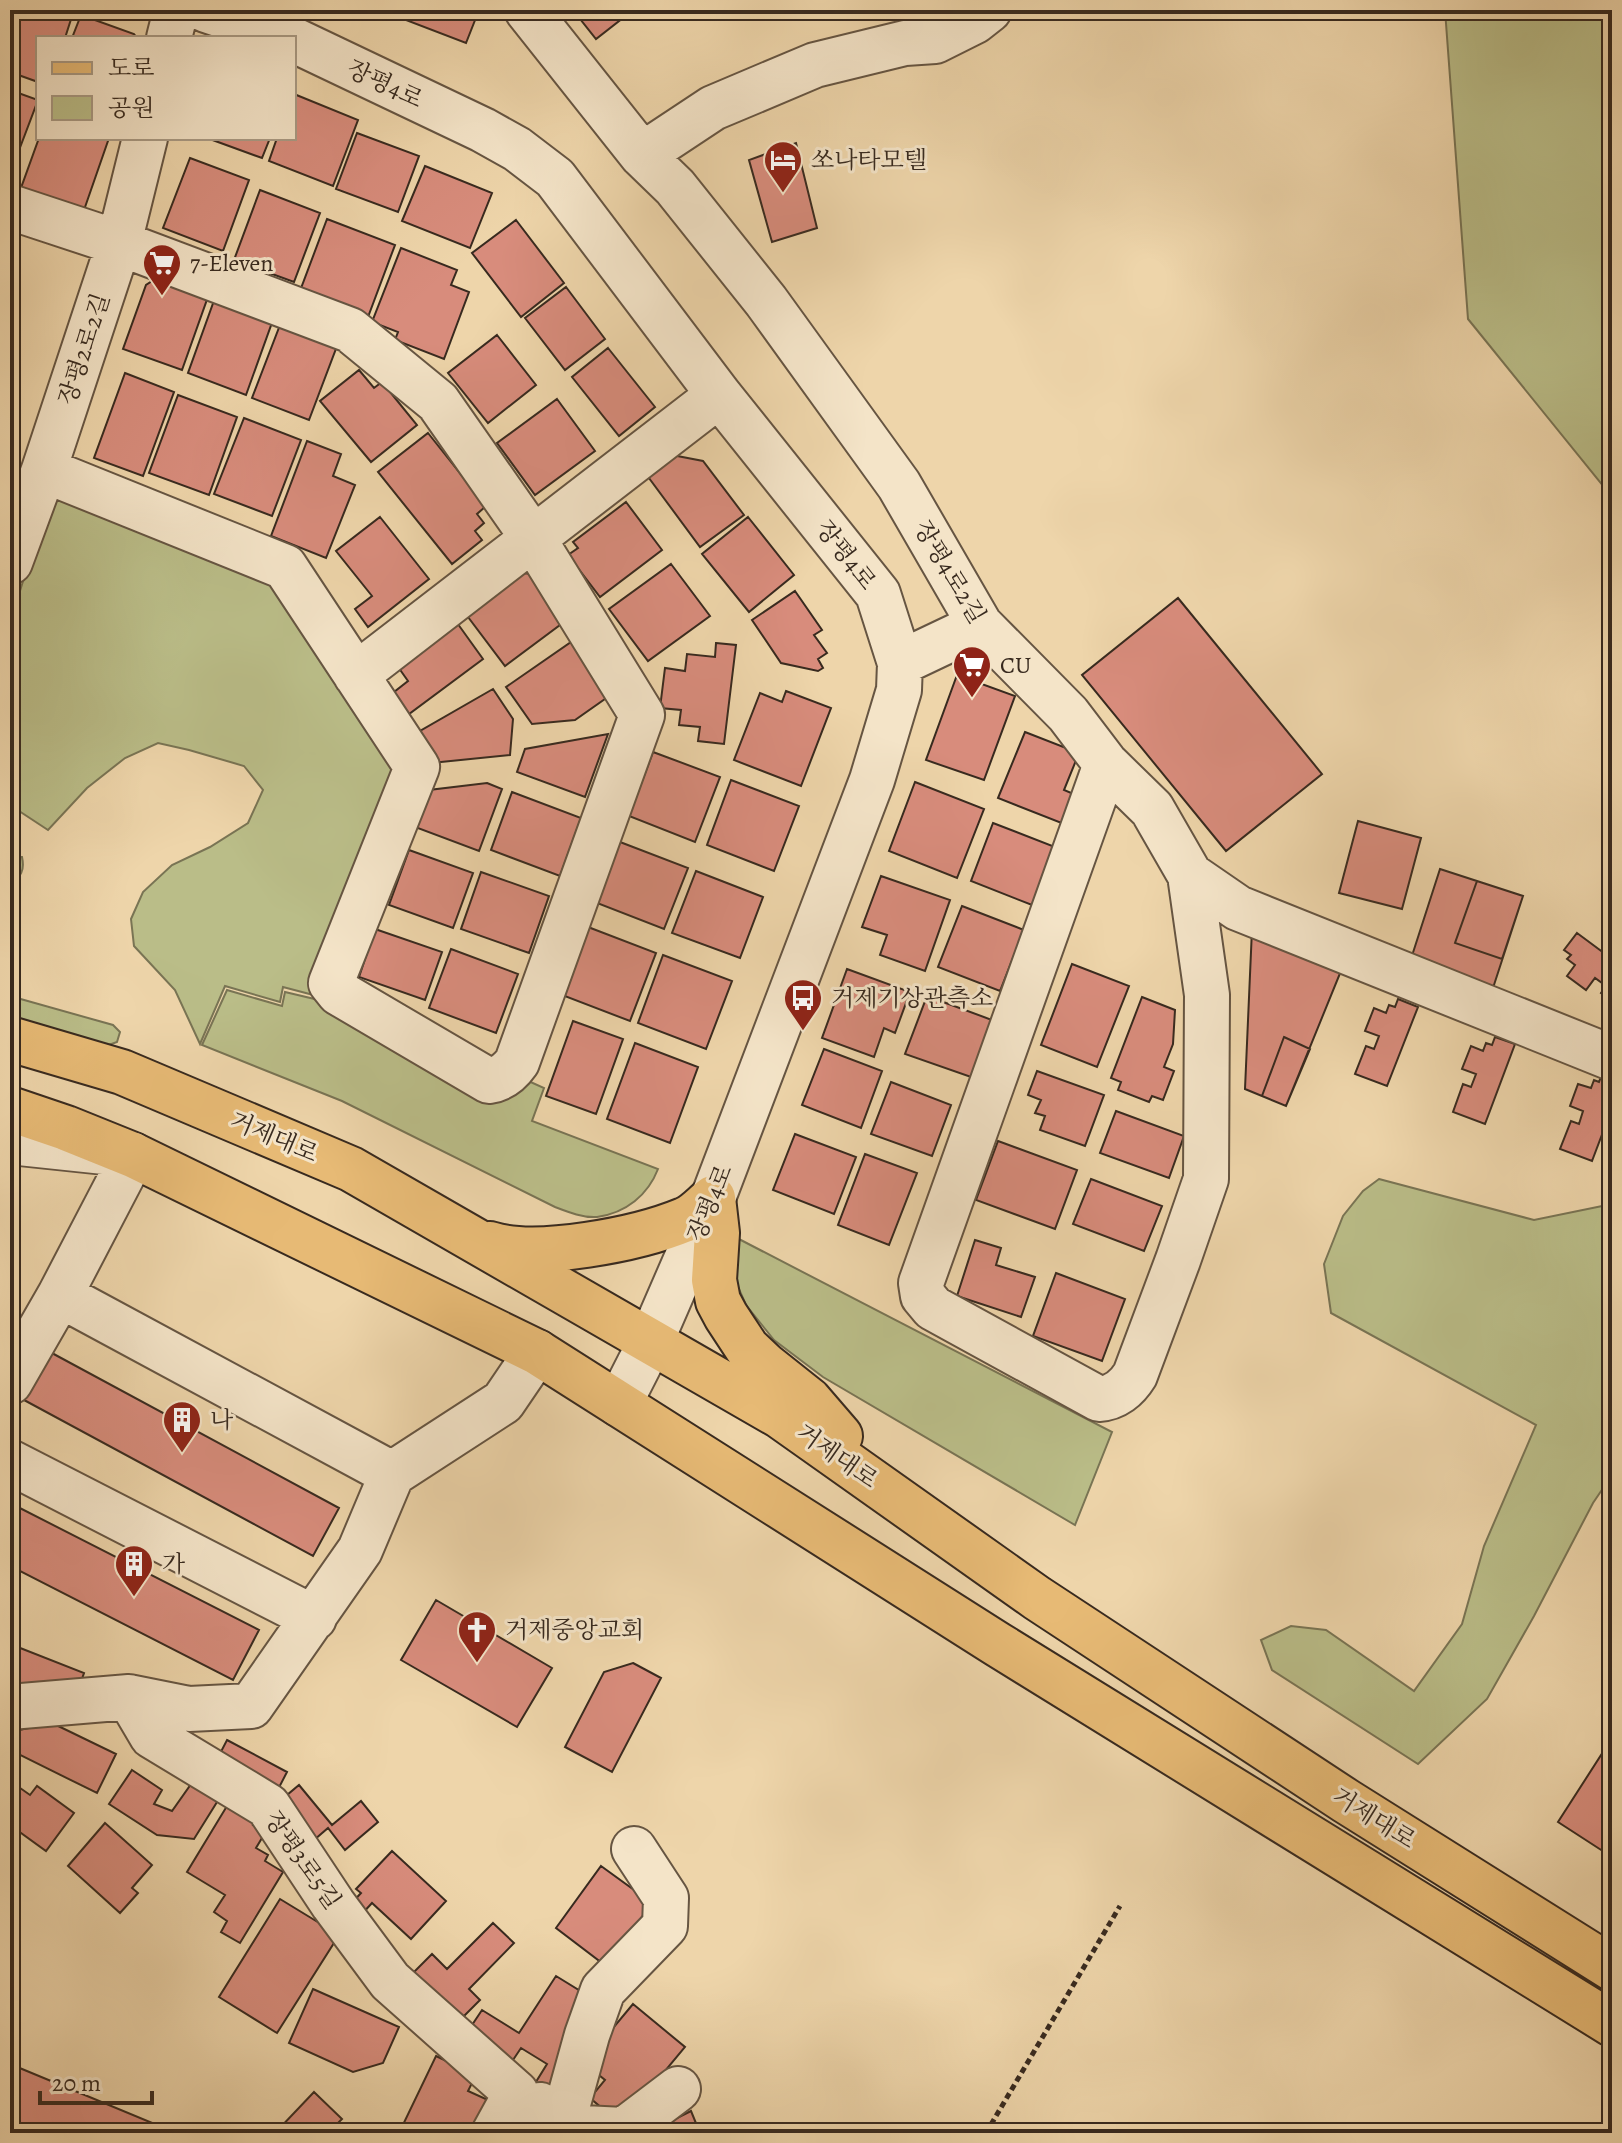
<svg xmlns="http://www.w3.org/2000/svg" width="1622" height="2143" font-family="Alegreya,'Noto Serif KR',serif">
	<rect width="100%" height="100%" fill="#eed5aa"/>
	<filter id="stains"><feTurbulence type="fractalNoise" baseFrequency=".0025" numOctaves="4"/><feColorMatrix values="0 0 0 0 .2 0 0 0 0 .09 0 0 0 0 .02 0 0 0 .5 -.17"/></filter>
	<radialGradient id="worn" r=".72"><stop offset=".6" stop-color="#630" stop-opacity="0"/><stop offset="1" stop-color="#630" stop-opacity=".3"/></radialGradient>
	<path fill="#babd88" stroke="#797454" stroke-width="2" d="M1445,10H1612V497L1468,319Z
		M50,489L285,567L417,767L321,997L283,987L280,1002L225,986L200,1044L175,990L134,946L131,919L143,892L172,865L210,847L248,823L263,790L244,766L189,750L158,743L125,758L87,788L48,830L16,809L10,810V623L48,501Z
		M10,857H22C25,871 21,876 10,885Z
		M227,990L282,1006L285,992L323,1001L515,1075L544,1088L532,1121L658,1169C648,1195 626,1213 597,1217C583,1218 568,1212 555,1207L342,1101L202,1045Z
		M10,996L113,1025L120,1032L117,1042L106,1046L10,1020Z
		M1379,1179L1534,1220L1612,1204V1475L1593,1503L1534,1616L1487,1699L1418,1764L1272,1670L1261,1640L1291,1626L1326,1630L1414,1691L1462,1624L1484,1546L1536,1425L1331,1313L1324,1264L1343,1216L1363,1191Z
		M735,1237L1112,1432L1075,1525L823,1377L774,1340L746,1305L731,1271Z"/>
	<path fill="#d88c7c" stroke="#382a1f" stroke-width="2" d="M10,10H56L72,16L65,38H38V82L10,72Z
		M386,10H479L466,43L385,12Z
		M573,10H625L628,14L596,39Z
		M81,15L134,34L137,38H72Z
		M10,90L38,100L10,174Z
		M294,94L358,120L333,186L269,161L277,138H294Z
		M357,133L419,156L398,212L336,189Z
		M39,138H109L84,210L21,188Z
		M207,138H270L262,158Z
		M796,143L817,228L772,242L749,160Z
		M190,158L249,180L223,251L163,228Z
		M425,166L492,193L470,248L402,221Z
		M260,190L320,213L294,282L234,260Z
		M327,219L395,245L368,317L300,291Z
		M516,220L564,283L521,317L472,253Z
		M401,248L457,270L451,285L469,292L444,359L395,340L398,332L372,322Z
		M163,274L210,291L182,370L123,349L146,285Z
		M566,287L605,339L565,370L525,318Z
		M216,295L274,317L246,395L188,373Z
		M280,325L337,346L309,420L252,398Z
		M497,335L536,385L488,423L448,373Z
		M608,348L655,407L619,436L572,377Z
		M359,370L374,388L382,382L417,425L371,462L320,401Z
		M125,373L174,392L143,476L94,458Z
		M178,395L237,417L209,495L149,473Z
		M557,399L595,451L535,495L497,443Z
		M244,418L301,440L272,516L214,494Z
		M428,433L486,506L477,514L484,523L475,531L482,540L452,564L378,472Z
		M307,441L341,454L333,476L355,485L326,558L271,536Z
		M672,455L703,461L744,515L700,547L646,474Z
		M626,502L662,550L600,597L568,555L578,548L573,542Z
		M380,517L429,579L368,627L355,609L372,596L336,551Z
		M748,517L794,575L749,612L702,554Z
		M671,564L710,616L648,661L609,609Z
		M511,572L533,574L568,619L505,666L462,609Z
		M795,591L822,630L814,635L827,653L818,659L823,668L818,671L781,663L752,620Z
		M1178,598L1322,774L1226,851L1082,675Z
		M455,620L483,659L405,717L389,696L408,681L396,664Z
		M574,640L612,694L575,720L532,724L506,687Z
		M716,643L736,645L724,744L698,741L700,727L679,725L681,710L660,708L665,668L685,671L687,654L715,657Z
		M957,675L1015,696L984,780L926,760Z
		M493,689L513,719L510,755L431,763L420,731Z
		M786,691L831,708L801,786L734,760L760,693L782,702Z
		M1025,732L1079,753L1064,790L1076,795L1064,824L998,798Z
		M608,734L585,797L517,772L525,749Z
		M653,752L720,777L695,842L629,816Z
		M731,780L799,806L774,871L707,845Z
		M915,782L984,809L957,878L889,851Z
		M487,783L502,789L479,851L415,827L429,790Z
		M512,792L581,818L560,876L491,850Z
		M1358,821L1421,838L1402,909L1339,893Z
		M993,823L1055,847L1032,905L971,881Z
		M620,842L688,868L664,929L597,903Z
		M409,850L473,873L453,928L389,905Z
		M1440,869L1523,896L1492,991L1409,965Z
		M696,871L763,897L740,958L672,933Z
		M481,872L549,896L529,953L461,929Z
		M881,876L950,900L925,971L880,955L887,935L862,927Z
		M1477,881L1523,896L1502,959L1455,943Z
		M962,906L1024,930L1000,991L938,967Z
		M588,927L656,953L630,1021L562,995Z
		M375,929L442,952L425,1000L359,977Z
		M1252,929L1343,966L1286,1106L1245,1089Z
		M1577,933L1612,959V1001L1601,993L1606,986L1595,978L1586,990L1567,976L1575,965L1567,959L1571,955L1564,950Z
		M451,949L518,974L496,1033L429,1008Z
		M663,955L732,981L706,1049L638,1023Z
		M1072,964L1129,986L1097,1067L1041,1045Z
		M847,969L910,992L895,1033L884,1028L874,1057L822,1038Z
		M927,996L992,1020L971,1077L905,1054Z
		M1142,997L1175,1010L1173,1044L1164,1067L1174,1071L1163,1100L1152,1096L1149,1102L1118,1090L1121,1082L1111,1078Z
		M1398,999L1418,1007L1387,1086L1355,1074L1366,1046L1374,1049L1379,1036L1365,1031L1374,1008L1386,1013L1389,1005L1395,1007Z
		M573,1021L623,1039L596,1114L546,1096Z
		M1284,1037L1310,1049L1286,1106L1262,1096Z
		M1495,1037L1515,1044L1485,1124L1453,1112L1463,1084L1471,1087L1476,1074L1462,1069L1471,1046L1483,1051L1486,1043L1492,1045Z
		M635,1043L698,1067L670,1143L607,1119Z
		M824,1049L882,1071L861,1128L802,1105Z
		M1037,1071L1104,1095L1085,1146L1040,1130L1045,1116L1035,1113L1041,1100L1028,1095Z
		M1602,1074L1612,1078V1108L1592,1161L1560,1149L1571,1121L1579,1124L1583,1111L1570,1106L1578,1084L1591,1088L1594,1080L1599,1082Z
		M891,1082L951,1105L932,1156L871,1134Z
		M1116,1111L1184,1136L1169,1178L1100,1153Z
		M795,1134L856,1157L834,1214L773,1190Z
		M998,1141L1077,1170L1055,1229L976,1200Z
		M865,1154L917,1173L889,1245L838,1225Z
		M1091,1179L1162,1206L1144,1251L1073,1224Z
		M975,1240L1001,1248L996,1265L1035,1277L1021,1317L957,1296Z
		M1056,1273L1125,1299L1102,1361L1033,1336Z
		M50,1352L339,1508L313,1556L24,1400Z
		M10,1503L259,1630L233,1680L10,1566Z
		M1612,1577V1599L1603,1594Z
		M436,1600L552,1668L517,1727L401,1660Z
		M10,1644L84,1673L77,1693L10,1691Z
		M633,1663L661,1678L612,1772L565,1747L604,1672Z
		M52,1723L116,1754L97,1793L10,1750V1732Z
		M1612,1738V1857L1558,1822Z
		M227,1740L287,1772L272,1801L212,1769Z
		M132,1770L162,1790L154,1804L172,1811L196,1777L222,1794L194,1839L157,1835L109,1804Z
		M13,1783L30,1795L37,1786L74,1813L46,1851L10,1825V1787Z
		M299,1785L332,1825L361,1801L378,1822L345,1850L328,1828L307,1846L274,1806Z
		M230,1801L258,1817L253,1825L265,1833L256,1848L268,1855L265,1861L283,1872L240,1943L221,1932L227,1921L214,1912L225,1895L187,1872Z
		M105,1823L152,1865L132,1888L138,1893L120,1913L68,1866Z
		M392,1851L446,1901L411,1939L372,1903L361,1915L350,1905L361,1893L356,1889Z
		M601,1866L652,1903L606,1966L556,1928Z
		M280,1899L339,1935L277,2033L219,1997Z
		M493,1923L514,1943L469,1989L480,2000L460,2020L413,1973L432,1954L447,1969Z
		M556,1976L590,1997L555,2105L531,2090L547,2064L521,2048L509,2066L464,2037L482,2010L519,2033Z
		M313,1989L399,2027L383,2063L353,2072L289,2043Z
		M633,2004L685,2047L621,2124L590,2098L605,2080L584,2063Z
		M436,2056L476,2075L468,2091L488,2100L472,2133H399Z
		M10,2064L162,2127L159,2133H10Z
		M314,2092L342,2119L328,2133H275Z
		M691,2111L700,2133H647Z"/>
	<g fill="none" stroke-linecap="round" stroke-linejoin="round">
		<g stroke="#665542" stroke-width="48">
			<path id="minor" d="M206,10L289,38
				M527,10L642,155L675,187L766,301L899,485L980,625L1068,714L1106,764L921,1283L923,1296L933,1308L1099,1399C1115,1398 1127,1388 1135,1375L1178,1260L1206,1179L1207,995L1190,875L1152,809L1106,764
				M169,38L176,10
				M294,40L483,130L517,149L555,178L719,395L878,594L900,663L899,690L872,780L713,1198L650,1343L619,1404
				M642,155L713,108L815,65L905,43L935,41L975,21L989,10
				M10,207L119,243L44,470L10,562
				M44,470L285,567L417,767L331,983L339,993L489,1081C502,1079 510,1072 517,1062L642,715L533,538L438,402L350,330L119,243L145,138
				M900,663L980,625
				M356,675L719,395
				M1190,875L1238,908L1612,1058
				M10,1142L133,1155L60,1295L10,1382
				M60,1295L392,1474
				M10,1462L314,1618
				M129,1697L189,1709L251,1706L360,1550L392,1474L503,1402L537,1352
				M10,1707L129,1697L152,1736L268,1806L333,1904L390,1981L516,2093L494,2133
				M540,2105L583,2128L624,2130L678,2089
				M564,2118L587,2035L603,1990L665,1926L666,1898L634,1849"/>
		</g>
		<g stroke="#382a1f" stroke-width="48">
			<path id="major" d="M10,1039L122,1072L351,1169L780,1416L1037,1598L1346,1801L1612,1968
				M10,1109L66,1128L133,1155L537,1352L997,1644L1612,2024
				M713,1198L717,1233L714,1280L718,1301L726,1316L747,1348L765,1365L809,1400L840,1436
				M490,1244C537,1259 638,1239 684,1220C695,1216 704,1205 713,1198"/>
		</g>
		<path stroke="#382a1f" stroke-width="5" stroke-dasharray="6 4" stroke-linecap="butt" d="M986,2133L1120,1906"/>
		<use href="#minor" stroke="#f4e4c8" stroke-width="44"/>
		<use href="#major" stroke="#e7ba75" stroke-width="44"/>
	</g>
	<defs>
		<g id="hotel-pin" transform="scale(2)"><path d="M0 17L-7.5 6A9.5 9.5 0 1 1 7.5 6Z" fill="#8f2418" stroke="#f4e4c8"/><path d="M-6-4.5h1.5V1H6V5H4.5V3h-9V5H-6ZM-4 0a1.8 1.8 0 1 1 3.6 0ZM.5 0V-2.5h3Q6-2.5 6 0Z" fill="#fff"/></g>
		<g id="supermarket-pin" transform="scale(2)"><path d="M0 17L-7.5 6A9.5 9.5 0 1 1 7.5 6Z" fill="#8f2418" stroke="#f4e4c8"/><path d="M-6-5.5h2.5l.6 2H6L4.5 2H-2.5L-4.4-4H-6ZM-1.5 3.2a1.3 1.3 0 1 0 .1 0ZM3 3.2a1.3 1.3 0 1 0 .1 0Z" fill="#fff"/></g>
		<g id="bus-pin" transform="scale(2)"><path d="M0 17L-7.5 6A9.5 9.5 0 1 1 7.5 6Z" fill="#8f2418" stroke="#f4e4c8"/><path d="M-5-6H5V4H4V6H2V4H-2V6H-4V4H-5ZM-3.5-4V0h7V-4ZM-3.5 1.2v1.5H-2V1.2ZM2 1.2v1.5H3.5V1.2Z" fill="#fff"/></g>
		<g id="building-pin" transform="scale(2)"><path d="M0 17L-7.5 6A9.5 9.5 0 1 1 7.5 6Z" fill="#8f2418" stroke="#f4e4c8"/><path d="M-4-6H4V6H1V3H-1V6H-4ZM-2.5-4.3h1.7v1.8h-1.7ZM.8-4.3h1.7v1.8H.8ZM-2.5-1h1.7V.8h-1.7ZM.8-1h1.7V.8H.8Z" fill="#fff"/></g>
		<g id="church-pin" transform="scale(2)"><path d="M0 17L-7.5 6A9.5 9.5 0 1 1 7.5 6Z" fill="#8f2418" stroke="#f4e4c8"/><path d="M-1.2-6h2.4v3.5h3.3v2.4h-3.3V6h-2.4V-.1h-3.3v-2.4h3.3Z" fill="#fff"/></g>
	</defs>
	<g fill-rule="evenodd">
		<use href="#hotel-pin" x="783" y="160"/>
		<use href="#supermarket-pin" x="162" y="263"/>
		<use href="#supermarket-pin" x="972" y="665"/>
		<use href="#bus-pin" x="803" y="998"/>
		<use href="#building-pin" x="182" y="1420"/>
		<use href="#building-pin" x="134" y="1564"/>
		<use href="#church-pin" x="477" y="1630"/>
	</g>
	<g text-anchor="middle" dominant-baseline="central" stroke-width="6" stroke-linejoin="round" paint-order="stroke">
		<g font-size="24" fill="#382a1f" stroke="#f4e4c8">
			<text transform="translate(385 84) rotate(25)">장평4로</text>
			<text transform="translate(84 349) rotate(-72)">장평2로2길</text>
			<text transform="translate(846 555) rotate(52)">장평4로</text>
			<text transform="translate(950 572) rotate(59)">장평4로2길</text>
			<text transform="translate(274 1137) rotate(23)">거제대로</text>
			<text transform="translate(710 1203) rotate(-68)">장평4로</text>
			<text transform="translate(837 1456) rotate(35)">거제대로</text>
			<text transform="translate(1374 1818) rotate(32)">거제대로</text>
			<text transform="translate(303 1860) rotate(55)">장평3로5길</text>
		</g>
		<g font-size="24" fill="#382a1f" stroke="#f4e4c8" text-anchor="start">
			<text x="811" y="160">쏘나타모텔</text>
			<text x="190" y="263">7-Eleven</text>
			<text x="1000" y="665">CU</text>
			<text x="831" y="998">거제기상관측소</text>
			<text x="210" y="1420">나</text>
			<text x="162" y="1564">가</text>
			<text x="505" y="1630">거제중앙교회</text>
		</g>
	</g>
	<rect width="1622" height="2143" fill="none" stroke="#eed5aa" stroke-width="40"/>
	<rect x="12" y="12" width="1598" height="2119" fill="none" stroke="#382a1f" stroke-width="4"/>
	<rect x="20" y="20" width="1582" height="2103" fill="none" stroke="#382a1f" stroke-width="2"/>
	<rect x="36" y="36" width="260" height="104" fill="#f4e4c8" stroke="#a99a84" stroke-width="2"/>
	<rect x="52" y="62" width="40" height="12" fill="#e7ba75" stroke="#a99a84" stroke-width="2"/>
	<text x="108" y="76" font-size="24" fill="#382a1f">도로</text>
	<rect x="52" y="96" width="40" height="24" fill="#babd88" stroke="#a99a84" stroke-width="2"/>
	<text x="108" y="116" font-size="24" fill="#382a1f">공원</text>
	<path d="M40 2091v12h112v-12" fill="none" stroke="#382a1f" stroke-width="4"/>
	<text x="52" y="2091" font-size="24" fill="#382a1f" stroke="#f4e4c8" stroke-width="6" paint-order="stroke">20 m</text>
	<rect width="100%" height="100%" filter="url(#stains)"/>
	<rect width="100%" height="100%" fill="url(#worn)"/>
</svg>
